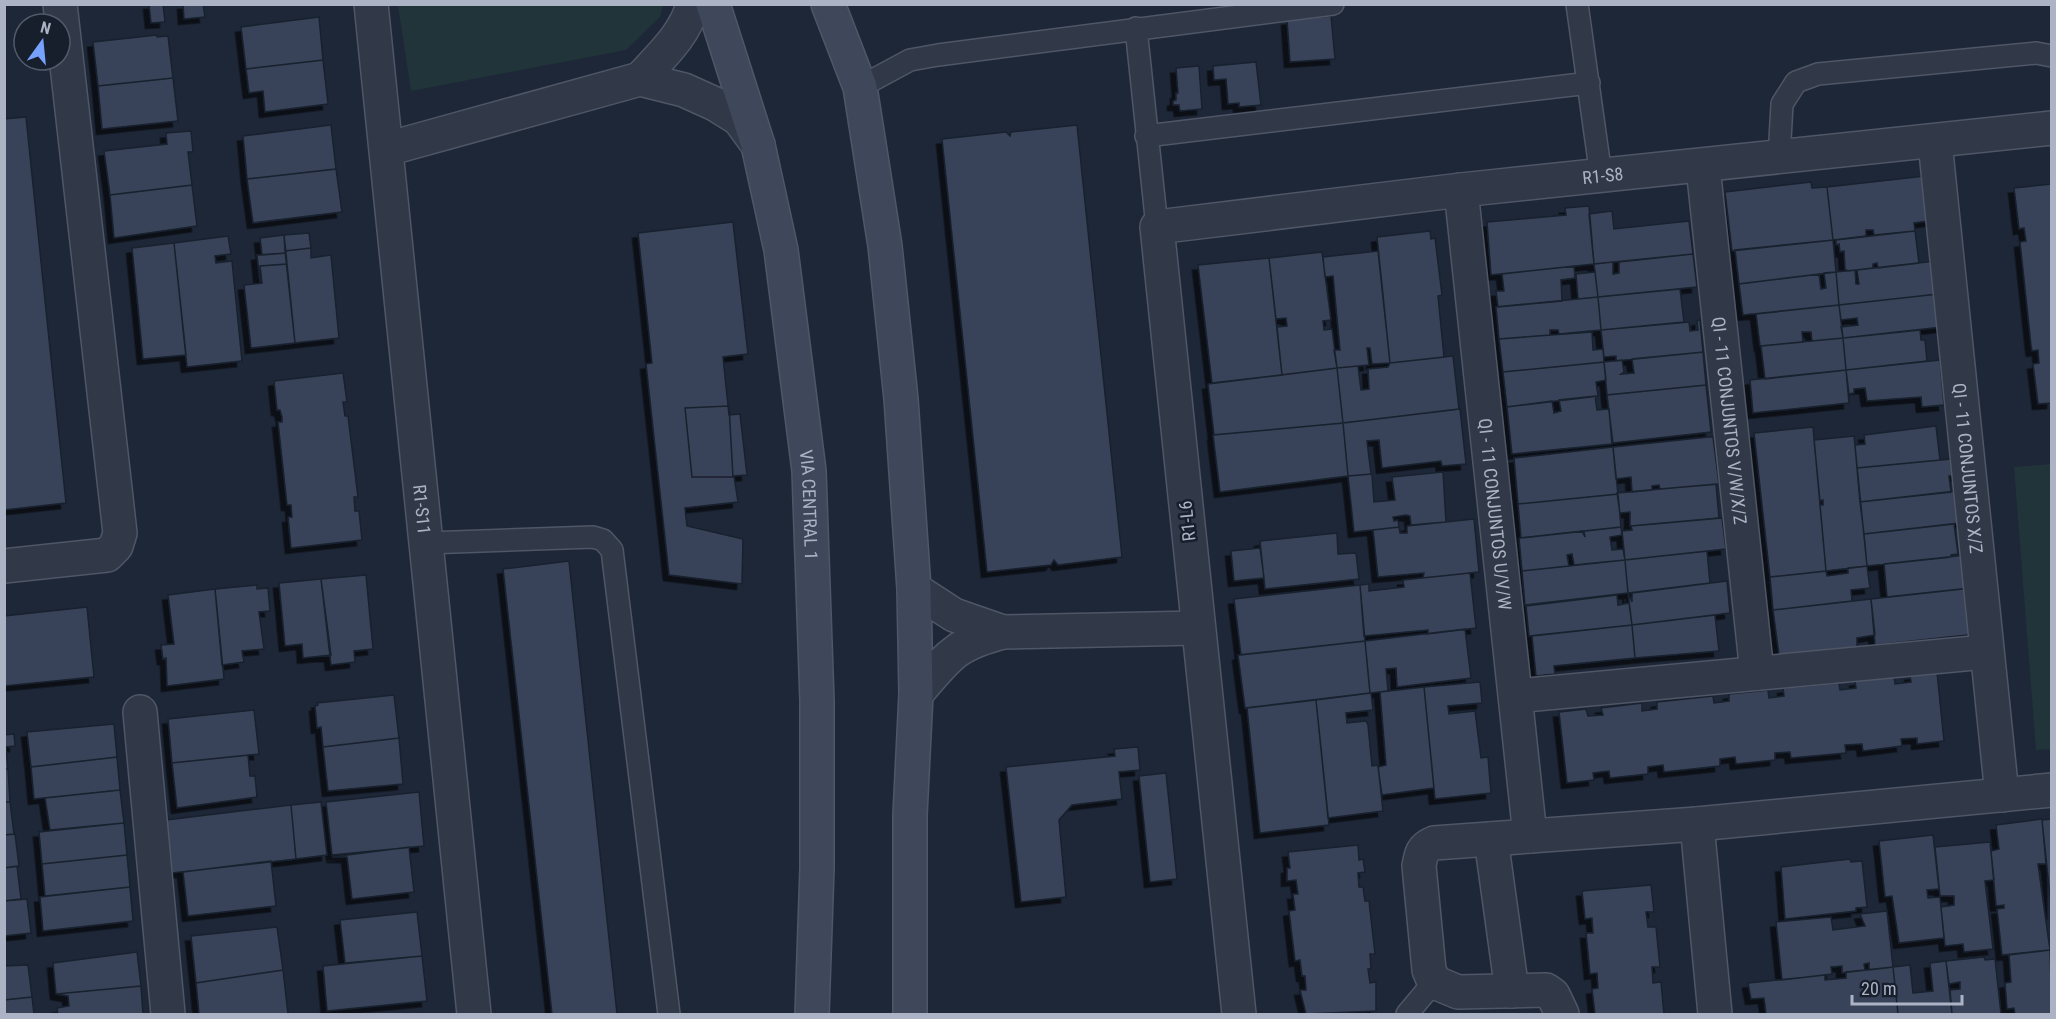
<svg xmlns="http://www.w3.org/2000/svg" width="2056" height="1019" font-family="'Roboto Condensed',sans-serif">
	<defs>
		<filter id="shadow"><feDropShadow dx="-5.5" dy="5.5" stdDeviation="0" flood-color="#0009"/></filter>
	</defs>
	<rect width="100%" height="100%" fill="#1e2738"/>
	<path fill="#203439" d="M398,5V4L663,5L660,17L626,50L411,91Z
		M2051,464V749L2036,750L2014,467Z"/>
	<path fill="#394358" stroke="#19202e" stroke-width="1.5" filter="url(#shadow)" d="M149,4H163L165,22L151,23Z
		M183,4H203L205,17L184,19Z
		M1331,16L1335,59L1290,62L1287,20Z
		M319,17L323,60L246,69L241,27Z
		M157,35V37L168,36L173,78L98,86L93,42Z
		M323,60L328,104L265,112L263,91L249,93L246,69Z
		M1256,62L1261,105L1239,107V103L1228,104L1226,79L1214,80L1213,66Z
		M1199,66L1202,109L1180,111L1179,105H1173V101L1176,100V93H1178L1176,68Z
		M173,78L178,121L102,129L98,86Z
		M26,117L66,503L4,510V119Z
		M331,125L336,169L247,179L243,136Z
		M1077,125L1122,557L1058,565L1054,560L1051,565L987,572L942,139L1006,132L1010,136L1011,132Z
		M191,131L193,152H188L192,185L110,195L104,151L167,144L166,133Z
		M336,169L342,212L253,223L247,179Z
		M1934,175L1936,220L1914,223L1915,231L1874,235L1873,230H1866V236L1833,240L1827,187Z
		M1811,182L1812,188L1827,187L1833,240L1732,251L1725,192Z
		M2052,184V403L2038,404L2033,364L2039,363L2038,350L2032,351L2031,345L2020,242L2026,241L2024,228L2019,229L2014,188Z
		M192,185L197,226L114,238L110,195Z
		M1589,206L1594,264L1491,275L1487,222L1566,215L1565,208Z
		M1612,211L1614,229L1689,221L1693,254L1594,264L1589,214Z
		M733,222L748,354L723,357L729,415L740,414L747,475L734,476L738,502L685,508L687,526L743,539L742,584L669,575L646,364L652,363L638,233Z
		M1430,231L1431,239L1435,238L1442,295L1438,296L1444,357L1390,363L1377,237Z
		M1915,231L1919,263L1878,268L1877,263L1873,264V268L1848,271L1845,269L1844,251L1840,252L1839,244L1836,245V240Z
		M309,233L311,248L285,251L284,235Z
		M284,235L286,253L262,255L260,238Z
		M228,236L231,254L215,256L216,263L232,261L242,361L187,367L174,243Z
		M1833,240L1836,272L1739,284L1735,250Z
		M174,243L186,355L143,359L132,248Z
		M311,248V258L331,255L339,338L295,343L285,251Z
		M1378,251L1390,363L1372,364L1370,348H1367L1369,365L1337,368L1334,350H1340L1333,276L1325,277L1323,257Z
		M1322,252L1331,320L1323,321L1324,330L1332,329L1337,368L1282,375L1277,327L1287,326L1286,318L1276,319L1269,258Z
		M286,253L287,264L260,266V283L257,255Z
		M1693,254L1697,287L1598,297L1594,264L1613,262V274L1619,273V262Z
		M1269,258L1282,375L1212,383L1198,265Z
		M1944,260L1947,293L1839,305L1836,272L1855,270L1856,284H1859L1857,270Z
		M287,264L295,343L251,348L244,285L262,283L260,266Z
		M1574,266L1575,278L1561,280L1562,301L1498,307L1496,291H1504L1502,274Z
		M1595,272L1598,297L1578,299L1576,274Z
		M1836,272L1839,305L1743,315L1739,284L1819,274L1821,289L1826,288L1824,273Z
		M1680,289L1684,322L1601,330L1598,297Z
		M1947,293L1942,327L1843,338L1841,327L1858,325L1857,318L1841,320L1839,305Z
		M1598,297L1601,330L1559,334L1558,330H1550V335L1499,339L1496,307Z
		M1839,305L1843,338L1812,341L1811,332H1802L1803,342L1760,346L1756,314Z
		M1700,320L1703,352L1616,361V356L1604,357L1601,330L1689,322L1690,331L1698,330L1697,321Z
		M1920,330L1921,340H1925L1927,361L1846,370L1843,338Z
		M1592,332L1593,350L1603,349L1604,362L1503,372L1499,339Z
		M1843,338L1846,370L1765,379L1761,346Z
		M1703,352L1706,385L1607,395L1604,362L1622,360L1624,372L1621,374L1634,373L1632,359Z
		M1453,356L1459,409L1343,423L1337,368L1358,366L1361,390L1369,389L1368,369L1388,367L1390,363Z
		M1940,360L1944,405L1922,407L1921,397L1867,401L1865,388L1854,389V393L1849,394L1846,370Z
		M1604,362L1606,380L1596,382L1598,396L1507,407L1503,372Z
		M1337,368L1343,423L1214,435L1208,384Z
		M1846,370L1849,403L1753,413L1750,380Z
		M343,373L347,402H343L345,416H348L358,497H354L355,511H359L362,540L291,548L288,517H292L291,505H287L278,422H282V417L280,410H277L274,381Z
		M1706,385L1711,432L1613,443L1607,395Z
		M1595,396L1597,410L1609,409L1612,444L1512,454L1507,407L1552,401L1554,413L1561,411L1559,400Z
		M729,406L733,477H692L685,408Z
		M1460,409L1466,464L1442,466L1441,461L1382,468L1379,440L1367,441L1371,474L1348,476L1343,423Z
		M1343,423L1348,476L1220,492L1213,435Z
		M1936,426L1940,460L1857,468L1855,445L1865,444L1864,435Z
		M1813,427L1826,571L1770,577L1754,433Z
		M1854,436L1867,566L1826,571L1820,505H1823V500L1820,501L1814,440Z
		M1709,437H1713L1719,484L1660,489L1659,485L1652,486V490L1632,492L1631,477L1616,479L1613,447Z
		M1613,447L1618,494L1518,504L1514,458Z
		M1962,458L1963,475L1949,476L1951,492L1860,502L1857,468Z
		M1443,472L1446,522L1411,525L1410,516L1406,515L1393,517L1394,521L1398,520L1399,527L1354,532L1348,476L1372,474L1374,502L1395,500L1392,477Z
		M1716,484L1719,518L1630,526V512L1620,513L1617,493Z
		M1964,490L1968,522L1864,534L1860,502Z
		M1618,494L1621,527L1521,538L1518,504Z
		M1722,518L1726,549L1625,560L1622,531L1632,530L1631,526Z
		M1474,519L1479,572L1423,578L1424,573L1378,577L1373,530L1399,527L1400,533H1407V526Z
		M1954,524L1958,554L1951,555V557L1867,566L1864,534Z
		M1621,527L1622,535L1610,537L1612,550L1623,549L1625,560L1574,565L1572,554L1567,555L1569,566L1522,571L1519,538L1582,531L1585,537L1584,531Z
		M1337,533L1338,554L1356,553L1359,579L1265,589L1260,541Z
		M1260,548L1264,578L1234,581L1231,551Z
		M1707,551L1710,583L1628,593L1625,560Z
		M1966,555L1970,588L1887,597L1884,564Z
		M1625,560L1628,593L1525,605L1522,571Z
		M569,561L617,1014H552L503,569Z
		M1867,566L1870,588L1851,590L1852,601L1773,610L1770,577L1826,571L1827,576L1848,573V568Z
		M1470,573L1476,628L1428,634V630L1364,636L1360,585L1369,584V591L1404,587L1403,580Z
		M366,575L373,649L354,651L355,662L331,665L321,579Z
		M321,579L331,655L303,658L302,644L285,646L279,583Z
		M1727,581L1730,613L1632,625L1628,593L1632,602V593Z
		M257,585V589L268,588L270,611L259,612L264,649L242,651L244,662L222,665L215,589Z
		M1360,585L1365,641L1241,655L1234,599Z
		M1972,588L1977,634L1875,645L1871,599Z
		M215,589L224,679L167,686L166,658L163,659L161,645L174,644L168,595Z
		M1617,595L1618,605L1629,603L1632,625L1529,636L1526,606Z
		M1871,599L1875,635L1857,638V647L1779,655L1773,610Z
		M87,607L94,677L4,686V616Z
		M1715,615L1719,651L1635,658L1632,625Z
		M1632,625L1635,658L1554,666L1555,674L1536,676L1532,636Z
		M1465,629L1471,678L1397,687L1396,668L1386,669L1388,691L1370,693L1365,641Z
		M1365,641L1370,693L1245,708L1238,655Z
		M1937,672L1944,741L1917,744V738L1901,739L1902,746L1863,751L1862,744L1845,745L1846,753L1791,758L1790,752L1775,753V760L1736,764L1735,757L1720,759V766L1664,772L1663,765L1648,767V774L1610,778L1609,771L1593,773L1594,780L1567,783L1559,712L1586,709L1588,716L1603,715L1601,708L1642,703V711L1657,709V702L1713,696L1714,703L1729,701V694L1768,690L1769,698L1784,696L1783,688L1839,683L1840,690L1856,688L1855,681L1894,677L1895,684L1911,682L1910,675Z
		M1480,682L1482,703L1448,706L1449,714L1475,711L1481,758L1488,757L1491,793L1435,799L1424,687Z
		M1424,687L1434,788L1382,795L1378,767L1386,765L1380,692Z
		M1371,693L1373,710L1346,713L1347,723L1366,721L1368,725L1372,766L1378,765L1383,811L1328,818L1316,700Z
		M394,695L399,738L323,747L321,727L317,728L315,706L318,705L317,703Z
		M1316,700L1329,825L1260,833L1247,708Z
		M254,710L259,754L172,763L168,719Z
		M114,724L117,757L31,767L27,732Z
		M14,734L15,746L6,747L8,769H4V735Z
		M399,738L403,784L328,791L323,747Z
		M1138,747L1140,770L1119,772L1122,799L1072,805L1059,820L1066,897L1021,902L1006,767L1115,756L1114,749Z
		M248,755L250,776H255L257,797L177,808L172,763Z
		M117,757L120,790L34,799L31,767Z
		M4,769H8L10,802H4Z
		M1166,773L1177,879L1150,882L1139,776Z
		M120,790L124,823L50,830L45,798Z
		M419,792L424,846L332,855L326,802Z
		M4,802H10L14,834L4,835Z
		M321,802L327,855L296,859L291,805Z
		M291,805L296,859L172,873L166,820Z
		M2042,819L2046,864H2038L2050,950L2002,955L1997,909L2004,908V905L1996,906L1991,851L1999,849L1996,825Z
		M2052,819V915L2042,820Z
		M124,823L127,855L42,864L39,832Z
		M15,834L19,866L4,868V835Z
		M1933,835L1939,889L1927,890L1928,898L1940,897L1944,938L1899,943L1892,896L1885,897L1879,841Z
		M1990,842L1994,880L1985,881L1993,949L1964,952L1963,944L1945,946L1941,907L1954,905V896H1940L1935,847Z
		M1358,845L1359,860L1363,859L1365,872L1358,873L1359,887H1363L1365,901H1369L1375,954H1370L1371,969H1368L1370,983L1376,982V1011L1306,1014L1300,990H1306L1305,976H1302L1300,960L1295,961L1289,911L1295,910L1293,894H1298L1296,880L1287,881V868H1290L1288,852Z
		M409,847L414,892L352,899L347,857H332Z
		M127,855L130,887L45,896L42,864Z
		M1850,859L1851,862L1862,861L1867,907L1856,908V911L1785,919L1781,867Z
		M271,861L276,906L188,916L183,872Z
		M17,866L21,899L4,901V868Z
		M1651,885L1654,912H1646L1648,927H1656L1660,967H1652L1653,983L1661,982L1664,1014H1595L1592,989L1598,988L1597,973L1590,974L1586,933H1593L1592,918L1585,919L1582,891Z
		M130,887L133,921L43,931L40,897Z
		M27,899L31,933L4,936V901Z
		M1887,911L1893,967L1869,970V963L1864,964L1865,970L1842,973V966L1831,967L1832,974L1782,980L1776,922L1831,917L1833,930L1865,926L1860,914Z
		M417,912L422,956L345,963L340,920Z
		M277,927L283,970L196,983L191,936Z
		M2050,950L2052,1014H2015L2014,1008L2007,1009L2005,983L2011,982L2009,955Z
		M137,952L141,986L56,994L53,963Z
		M422,956L427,1001L327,1011L323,966Z
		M1984,957L1985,960L1995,959L2001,1014H1952L1950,990L1960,989V982L1949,984L1946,961Z
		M1946,961L1952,1014H1898L1893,967L1910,965L1913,993L1933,991L1930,963Z
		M28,965L32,997L4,1000V966Z
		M1893,967L1898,1014H1766L1764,998L1751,999L1748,983L1825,975V980L1846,978V972Z
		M283,970L288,1014H199L196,983Z
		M141,986L143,1014H58L57,1008L69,1006L68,996L56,994Z
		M32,997L34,1014H4V1000Z"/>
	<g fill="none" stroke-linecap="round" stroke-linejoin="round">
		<g stroke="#4f5666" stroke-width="24">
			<path id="lane" d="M1577,4L1601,176
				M1136,28L1157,227
				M860,87L910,60L938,55L1333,4
				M1146,136L1589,83
				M1779,158L1782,104L1796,82L1818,74L2036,53L2052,56
				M426,543L593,537L603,540L612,550L669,1014
				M1407,1014L1434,982"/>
		</g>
		<g stroke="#4f5666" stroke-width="36">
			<g id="street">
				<path id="s1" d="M371,4L474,1014"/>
				<path d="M640,79C660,57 686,34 693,4"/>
				<path id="s2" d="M1935,142L2002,795"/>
				<path d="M387,149L640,79L684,90L715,104L739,119L758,145"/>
				<path id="s3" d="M1703,167L1757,673"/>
				<path id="s4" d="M1461,190L1530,836"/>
				<path d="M4,566L107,555L116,546L120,533L60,4"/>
				<path d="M914,589L954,615L1003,632"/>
				<path d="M916,694C949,656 953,645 1003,632L1198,628"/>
				<path d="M1516,696L1985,652"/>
				<path d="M140,712L168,1014"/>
				<path d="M1697,824L1715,1014"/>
				<path d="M1491,839L1512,991"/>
				<path id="s5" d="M1239,1014L1157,227L1461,190L2052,128"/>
				<path d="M1562,1014L1553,995L1546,990L1458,992L1434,982L1429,970L1419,866C1421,854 1422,848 1434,843L1697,824L2052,790"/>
			</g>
		</g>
		<g stroke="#4f5666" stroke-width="36">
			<g id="secondary">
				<path id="s6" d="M713,4L758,145L781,250L809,471L817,701V868L812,1014"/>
				<path d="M828,4L860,87L885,246L901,399L914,589L916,694L910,815V1014"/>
			</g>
		</g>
		<use href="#lane" stroke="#313948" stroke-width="21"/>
		<use href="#street" stroke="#313948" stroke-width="33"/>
		<use href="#secondary" stroke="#3f485b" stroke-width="33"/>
	</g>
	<g text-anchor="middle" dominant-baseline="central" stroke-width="5" stroke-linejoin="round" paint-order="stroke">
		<g font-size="18" fill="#abb3c5" stroke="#171e2c">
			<text stroke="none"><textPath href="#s5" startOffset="1240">R1-S8</textPath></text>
			<text stroke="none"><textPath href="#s3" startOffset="255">QI - 11 CONJUNTOS V/W/X/Z</textPath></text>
			<text stroke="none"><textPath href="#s2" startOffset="328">QI - 11 CONJUNTOS X/Z</textPath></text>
			<text stroke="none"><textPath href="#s6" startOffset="512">VIA CENTRAL 1</textPath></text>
			<text stroke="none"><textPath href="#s1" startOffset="508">R1-S11</textPath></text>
			<text stroke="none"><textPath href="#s4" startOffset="326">QI - 11 CONJUNTOS U/V/W</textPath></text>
			<text transform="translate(1187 521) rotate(-96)">R1-L6</text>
		</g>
	</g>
	<rect width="2056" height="1019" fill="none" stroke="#abb3c5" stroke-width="12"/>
	<g transform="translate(42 42) rotate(15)"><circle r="28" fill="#171e2c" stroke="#525a69" stroke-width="1.5"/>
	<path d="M0-4.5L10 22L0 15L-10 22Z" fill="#76a1ff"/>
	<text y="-9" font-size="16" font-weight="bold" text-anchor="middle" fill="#abb3c5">N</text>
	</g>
	<path d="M1852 995v9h110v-9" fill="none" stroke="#abb3c5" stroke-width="3"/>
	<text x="1861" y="995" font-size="18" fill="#abb3c5" stroke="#171e2c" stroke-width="4.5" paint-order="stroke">20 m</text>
</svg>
